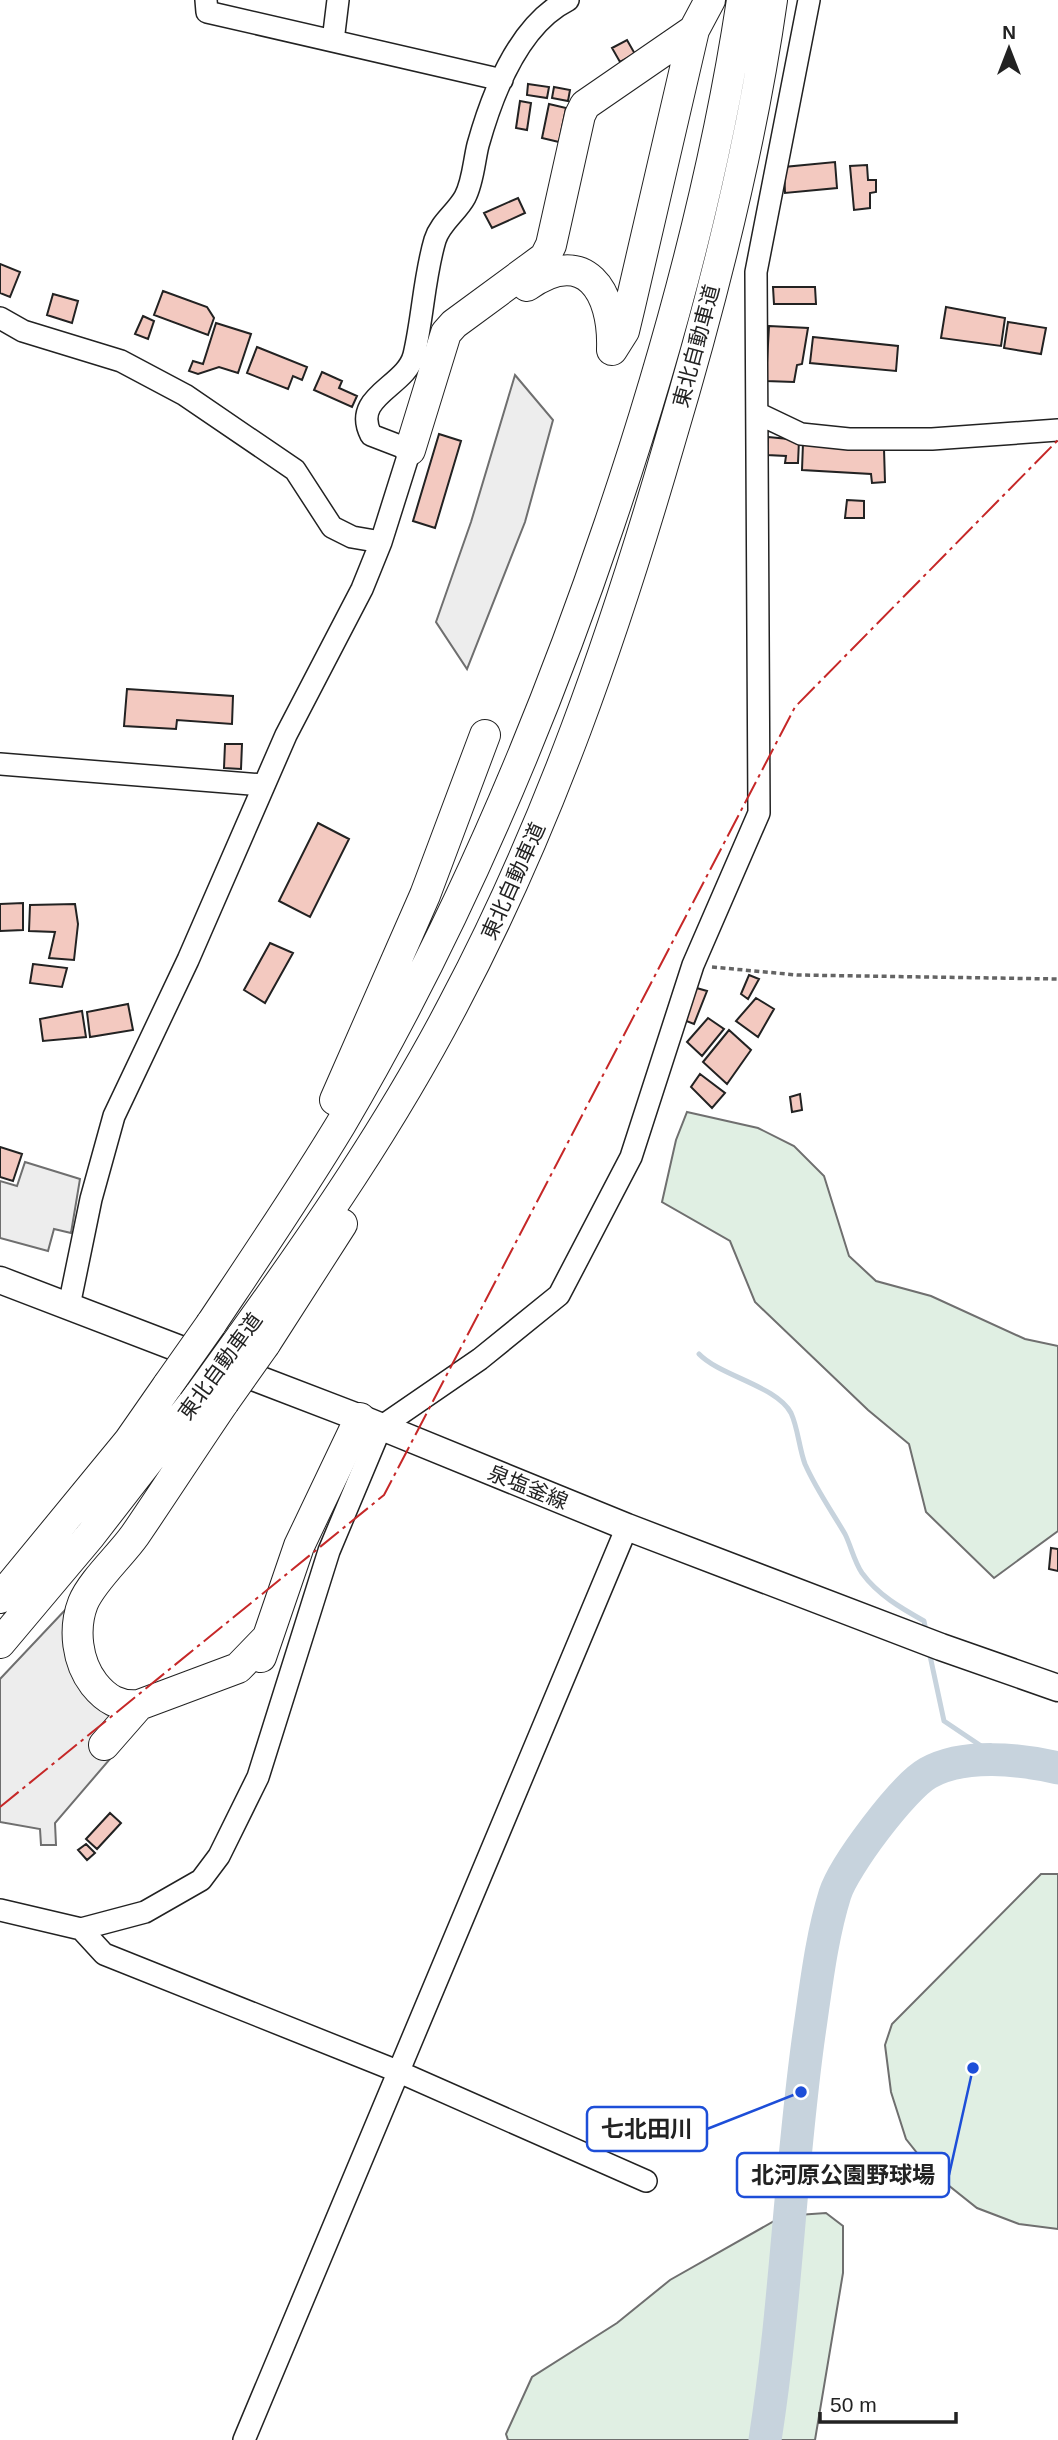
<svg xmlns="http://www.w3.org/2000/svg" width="1058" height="2440" font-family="Arial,'Noto Sans JP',sans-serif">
	<rect width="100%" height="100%" fill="#fff"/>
	<path fill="#e0efe3" stroke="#6f6f6f" stroke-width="2" d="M687,1112L758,1128L794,1146L824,1176L849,1256L876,1281L931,1296L1025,1339L1058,1346V1531L994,1578L926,1512L909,1444L868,1410L755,1302L730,1241L662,1202L676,1140Z
		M1041,1874H1058V2229L1019,2224L977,2208L933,2173L906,2139L891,2092L885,2045L892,2024Z
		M826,2213L843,2226V2273L815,2440H508L506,2434L532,2377L617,2323L670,2280L783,2216Z"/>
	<path fill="#ededed" stroke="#6f6f6f" stroke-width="2" d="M515,375L553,420L525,522L467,669L436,622L471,522Z
		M25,1162L80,1179L71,1233L54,1229L48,1251L0,1238V1181L17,1186Z
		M67,1608L91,1693L128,1738L55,1823L56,1845H41L40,1829L0,1822V1679Z"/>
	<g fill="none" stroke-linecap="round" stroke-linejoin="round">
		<path stroke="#c7d3dd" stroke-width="5" d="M699,1354C720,1376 777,1386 791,1413C798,1428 799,1448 805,1464C816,1489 831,1510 845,1534C851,1546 854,1561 862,1573C878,1595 901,1608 924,1621L926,1631
			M929,1651L944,1721L1002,1760"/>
		<path stroke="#c7d3dd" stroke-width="33" d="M765,2440C786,2306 790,2169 809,2034C816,1987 821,1939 835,1894C844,1866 903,1787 928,1773C964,1753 1020,1759 1058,1768"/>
	</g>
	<path fill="#f3c9c0" stroke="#222" stroke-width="2" d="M627,40L635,54L620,62L612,48Z
		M528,84L549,87L547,98L527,95Z
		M554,87L570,90L568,101L552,98Z
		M520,101L531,103L527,130L516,128Z
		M549,104L566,108L559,142L542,138Z
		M835,162L837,188L785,193L784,167Z
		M867,165L868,180H876V192L870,193V208L854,210L850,166Z
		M518,198L525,213L492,228L484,213Z
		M0,264L20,272L10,297L0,293Z
		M773,287H815L816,304H774Z
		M163,291L207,307L214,318L208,335L154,315Z
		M53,294L78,301L72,323L47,315Z
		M946,307L1005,318L1001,346L941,338Z
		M143,316L154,321L148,339L135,334Z
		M1008,322L1046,328L1041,354L1004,348Z
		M216,323L251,334L238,373L219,367L198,374L189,371L193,361L203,364Z
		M769,326L808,328L802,364L797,365L794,382L766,381Z
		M813,337L898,346L896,371L810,363Z
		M257,347L307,367L302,380L293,376L288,389L247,373Z
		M322,372L342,381L339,388L357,396L352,407L314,390Z
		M439,434L461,441L435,528L413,521Z
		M768,437L799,440L798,463H785L786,456L767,455Z
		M803,443L884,449L885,482L872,483L871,474L802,470Z
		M847,500L864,501V518H845Z
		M127,689L233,696L232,724L177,720L176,729L124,726Z
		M225,744H242L241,769L224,768Z
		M318,823L349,839L310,917L279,901Z
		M23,903V930L0,931V904Z
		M75,904L78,924L74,960L49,958L55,932L29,931L30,905Z
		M270,943L293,953L265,1003L244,990Z
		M33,964L67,968L62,987L30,983Z
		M749,975L759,979L748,999L741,994Z
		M693,987L707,991L694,1024L681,1019Z
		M756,998L774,1009L758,1037L736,1021Z
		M128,1004L133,1030L90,1037L87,1012Z
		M82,1011L86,1037L43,1041L40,1019Z
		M708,1018L724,1029L702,1056L687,1042Z
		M729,1030L751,1050L727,1084L703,1062Z
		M700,1074L725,1093L712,1108L691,1087Z
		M800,1094L802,1110L792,1112L790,1097Z
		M0,1147L22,1154L13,1181L0,1177Z
		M1051,1548L1058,1549V1571L1049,1569Z
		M110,1813L121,1823L97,1849L86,1839Z
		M86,1844L95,1853L87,1860L78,1850Z"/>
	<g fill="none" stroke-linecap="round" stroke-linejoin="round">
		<g stroke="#222" stroke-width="24">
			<path id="minor" d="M206,0L207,12L502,80
				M333,41L338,0
				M0,318L23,331L121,361L185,395L295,470L332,527L352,537L381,542
				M757,413L801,434L849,439H932L1058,430
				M0,764L263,785
				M69,1306L91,1199L114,1116L188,960L286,735L362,589L381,542L410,450L371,435C351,396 406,387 414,355C423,317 424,277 435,240C440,223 457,212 465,197C473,182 474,161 478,145C492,95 518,25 568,0
				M0,1910L81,1929L145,1912L201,1880L219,1856L258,1777L329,1551L381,1427L480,1359L559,1295L631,1157L693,965L759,813L756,272L809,0
				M81,1929L104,1954L397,2071L646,2181
				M244,2440L627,1527"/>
		</g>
		<g stroke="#222" stroke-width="29">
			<path id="major" d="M0,1280L360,1418L627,1527L941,1647L1058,1688"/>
		</g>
		<g stroke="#222" stroke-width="32">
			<path id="highway" d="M527,286C585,245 614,291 612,349
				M612,350L624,331L630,306L694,30
				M410,450L446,333L454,324L545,257L551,245L580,115L585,105L694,30L710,0
				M335,1100L425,895L485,735
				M211,1324C255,1258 300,1192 341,1124C452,935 539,732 609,525C667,354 715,179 742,0
				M241,1337C317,1231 392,1122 453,1005C548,826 614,635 670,441C713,297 751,149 772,0
				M265,1344L342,1224
				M224,1402C194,1446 165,1491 135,1535C121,1555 92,1581 83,1603C73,1629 77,1662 94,1684C106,1699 119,1707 139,1705L238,1668L267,1638
				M0,1598L129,1441L168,1385
				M0,1643L90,1536L200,1394
				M261,1657L299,1546L360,1418
				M104,1745L139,1705"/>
		</g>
		<path stroke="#646464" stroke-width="3.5" stroke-dasharray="5 3.5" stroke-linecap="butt" d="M712,967L797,975L1058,979"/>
		<use href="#minor" stroke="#fff" stroke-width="21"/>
		<use href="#major" stroke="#fff" stroke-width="26"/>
		<use href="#highway" stroke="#fff" stroke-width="30"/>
		<g stroke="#222" stroke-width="32" stroke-linecap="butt">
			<path id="highway-bridge" d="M168,1385L211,1324
				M200,1394L241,1337
				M224,1402L265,1344"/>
		</g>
		<use href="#highway-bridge" stroke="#fff" stroke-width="30"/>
		<path stroke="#c62828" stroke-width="2" stroke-dasharray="24 5 3.5 5" stroke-linecap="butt" d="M0,1807L384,1495L795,707L1058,440"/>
	</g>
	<g text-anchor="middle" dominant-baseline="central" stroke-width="5" stroke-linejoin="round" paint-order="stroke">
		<g font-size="21" fill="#222" stroke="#fff">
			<text transform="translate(696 346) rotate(-75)">東北自動車道</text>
			<text transform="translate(513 881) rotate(-66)">東北自動車道</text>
			<text transform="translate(220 1366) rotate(-54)">東北自動車道</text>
			<text transform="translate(528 1487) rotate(22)">泉塩釜線</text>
		</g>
	</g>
	<path fill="none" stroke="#1d4ed8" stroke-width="2.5" d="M801 2092L707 2129M973 2068L949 2175"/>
	<g fill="#1d4ed8" stroke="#fff" stroke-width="2.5">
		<circle cx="801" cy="2092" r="7"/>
		<circle cx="973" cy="2068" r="7"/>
	</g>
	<g fill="#fff" stroke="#1d4ed8" stroke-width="2.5">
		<rect x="587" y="2107" width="120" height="44" rx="7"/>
		<rect x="737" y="2153" width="212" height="44" rx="7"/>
	</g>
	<g font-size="23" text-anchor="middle" font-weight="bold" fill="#222">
		<text x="647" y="2137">七北田川</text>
		<text x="843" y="2183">北河原公園野球場</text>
	</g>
	<g transform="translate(1009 49)" stroke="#ffffff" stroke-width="5" paint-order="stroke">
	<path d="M0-5L12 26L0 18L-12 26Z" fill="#222222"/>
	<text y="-10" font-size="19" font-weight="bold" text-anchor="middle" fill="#222222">N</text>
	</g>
	<path d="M820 2412v10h136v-10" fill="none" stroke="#222222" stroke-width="3.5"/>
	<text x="830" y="2412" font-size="21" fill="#222222" stroke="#ffffff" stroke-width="5" paint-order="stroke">50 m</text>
</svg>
